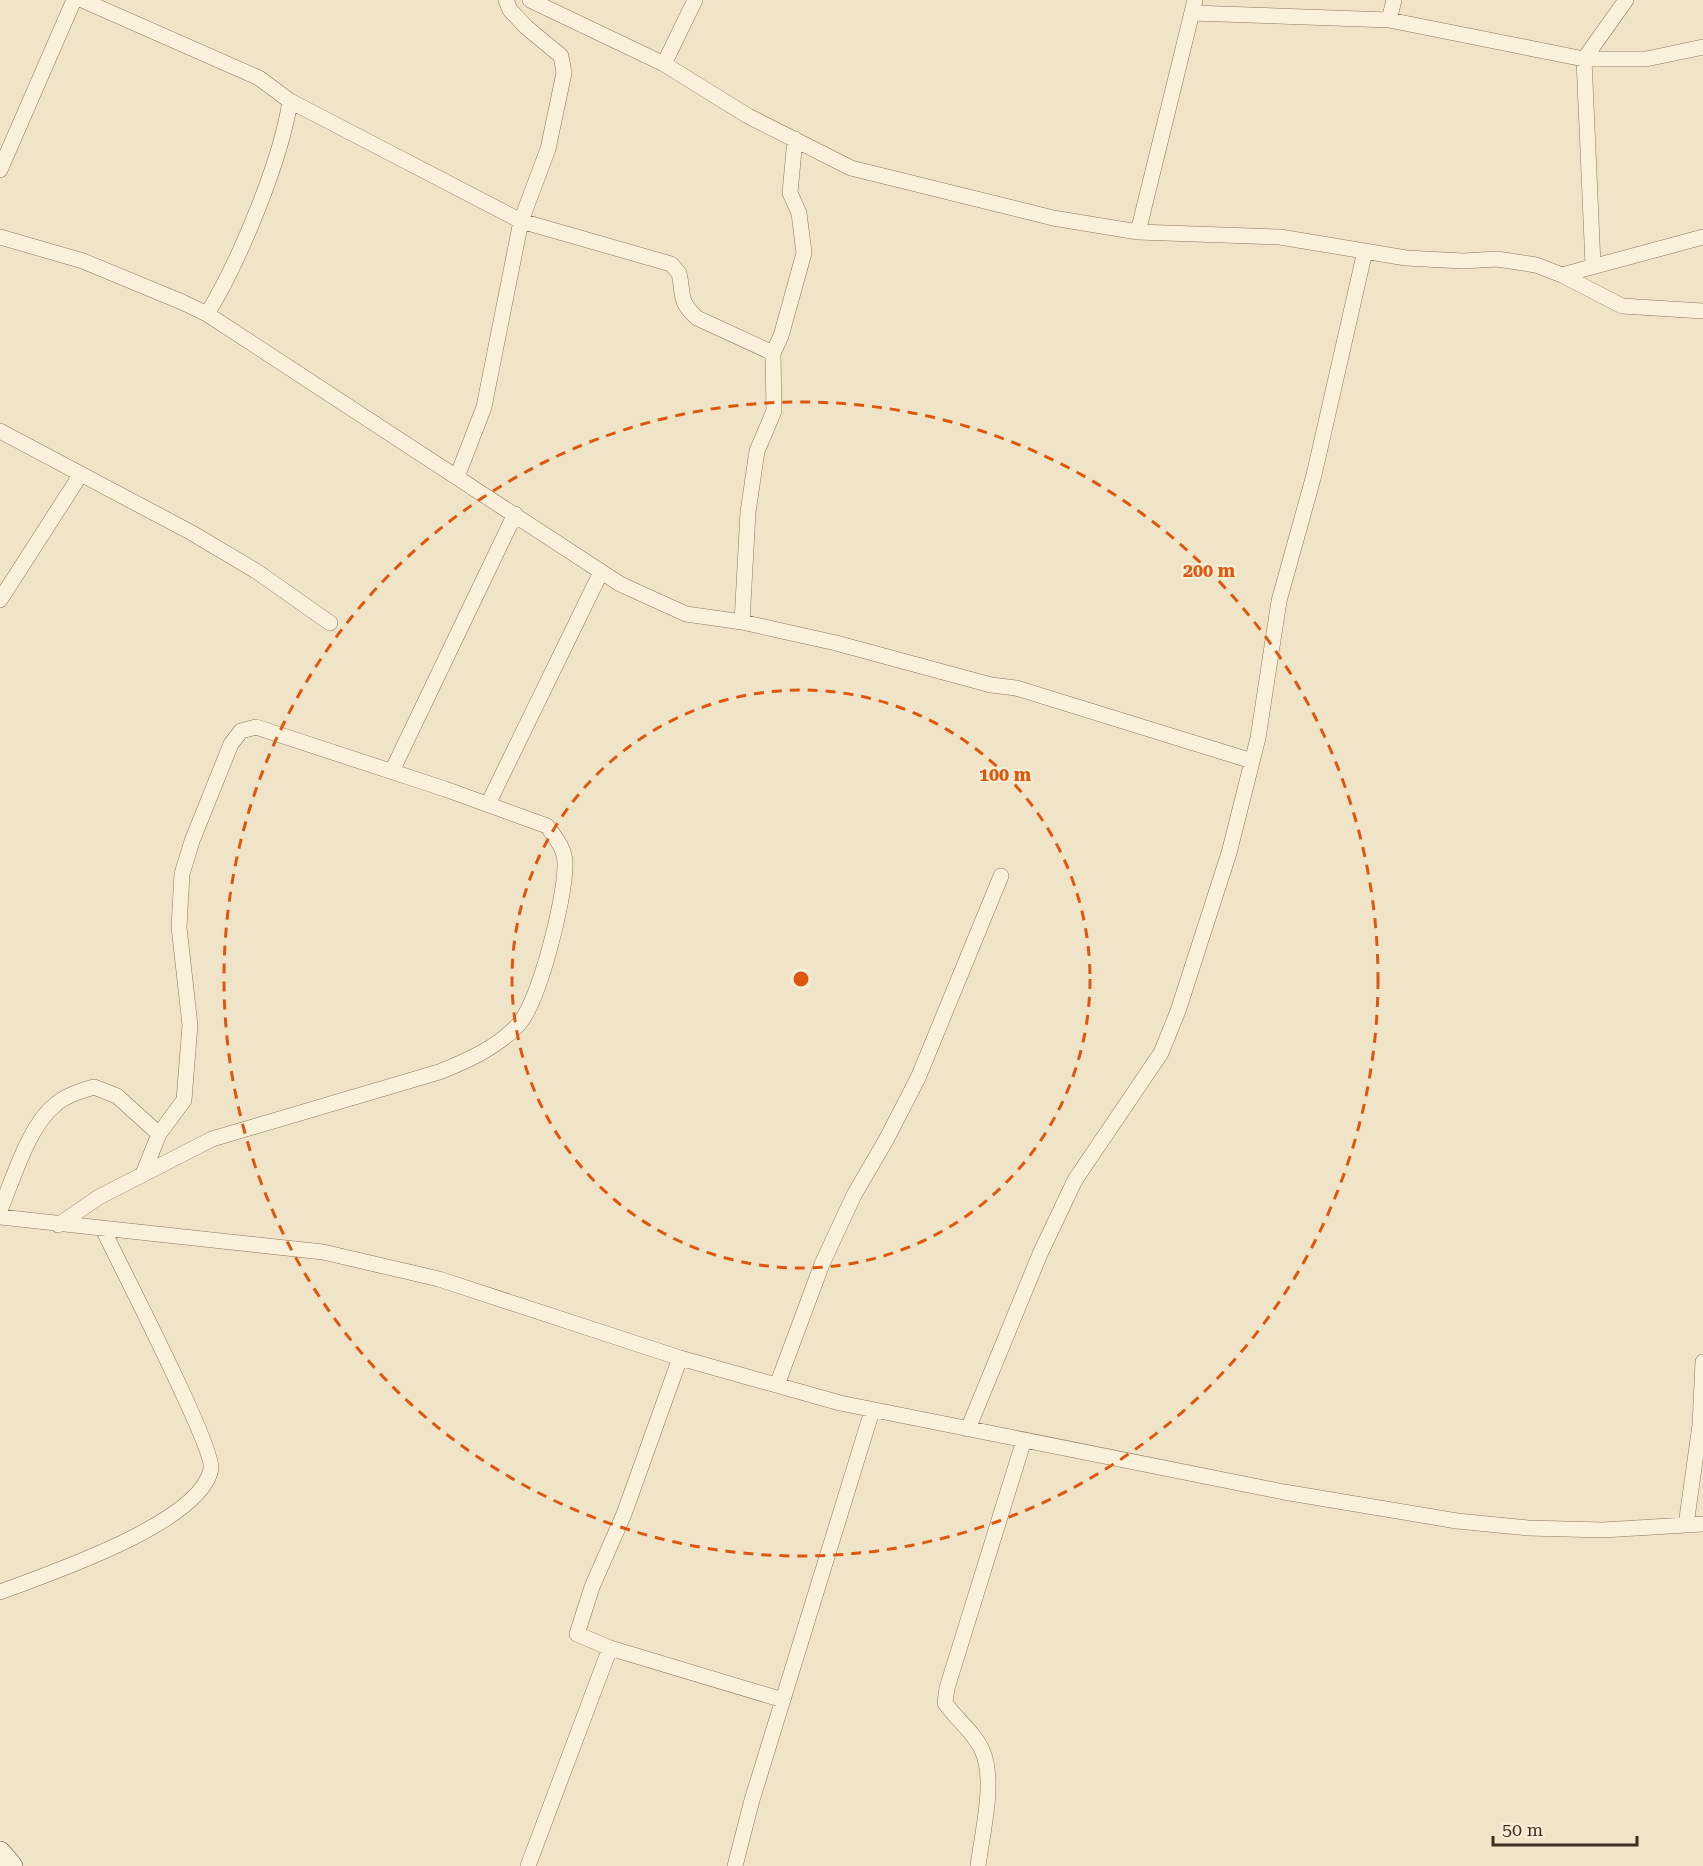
<svg xmlns="http://www.w3.org/2000/svg" width="1703" height="1866" font-family="'Roboto Serif',serif">
	<rect width="100%" height="100%" fill="#f0e4c8"/>
	<g fill="none" stroke-linecap="round" stroke-linejoin="round">
		<g stroke="#8d765c" stroke-width="16">
			<path id="street" d="M82,0L259,78L290,101C281,161 239,262 207,314
				M530,0L664,64L748,116L851,168L1053,218L1138,232L1280,237L1406,258L1463,261L1497,259L1536,265L1562,275L1703,237
				M1192,13L1389,20L1584,59H1646L1703,47
				M1389,20L1394,0
				M664,64L695,0
				M290,101L521,221L671,264L679,273C684,295 678,301 697,318L773,353
				M0,170L74,0
				M1138,232L1195,0
				M0,237L83,261L182,302L207,314L620,584L686,614L742,622L836,643L991,685L1016,688L1252,761
				M1593,265L1584,59L1626,0
				M1562,275L1622,306L1703,311
				M0,431L192,533L256,571L330,623
				M457,477L484,407L521,221L548,149L564,73L561,56L526,27L510,10L506,0
				M0,600L81,474
				M742,622L748,512L757,451L774,411L773,353L781,336L804,253L799,213L790,193L795,139
				M392,771L515,514
				M488,804L601,572
				M0,1210C14,1178 28,1126 56,1104C66,1095 81,1091 94,1087L117,1096L159,1134
				M0,1217L323,1252L439,1279L680,1358L840,1403L1284,1492L1457,1521L1528,1528L1603,1530L1703,1524
				M58,1225L99,1197L212,1139L439,1072C467,1061 496,1048 517,1026C539,1005 565,898 565,866C566,850 556,838 547,826L445,789L256,727L241,731L231,744L192,841L182,874L179,927L190,1025L184,1100L159,1134L143,1174
				M680,1358L624,1514L592,1587L577,1634L610,1648L783,1700
				M777,1385L822,1264L854,1195L886,1140L918,1078L1001,876
				M968,1429L1040,1254L1075,1180L1161,1053L1178,1011L1229,853L1258,738L1279,601L1314,475L1365,251
				M1686,1525L1700,1425L1703,1362
				M0,1592C48,1574 201,1523 211,1469C215,1448 118,1262 103,1229
				M528,1866L610,1648
				M735,1866L752,1800L872,1411
				M978,1866C982,1833 996,1780 982,1750C974,1732 956,1719 945,1703L947,1688L1024,1440"/>
		</g>
		<g stroke="#6f573f" stroke-width="22">
			<path id="secondary" d="M0,1852L12,1866"/>
		</g>
		<use href="#street" stroke="#faf1dc" stroke-width="15"/>
		<use href="#secondary" stroke="#faf1dc" stroke-width="21"/>
	</g>
	<g fill="none" stroke="#df570d" stroke-width="3" stroke-dasharray="10 8">
		<circle cx="801" cy="979" r="289"/>
		<circle cx="801" cy="979" r="577"/>
	</g>
	<circle cx="801" cy="979" r="9" fill="#df570d" stroke="#f7eed8" stroke-width="3"/>
	<g font-size="18" text-anchor="middle" font-weight="bold" fill="#df570d" stroke="#f7eed8" stroke-width="4.5" stroke-linejoin="round" paint-order="stroke">
		<text x="1209" y="577">200 m</text>
		<text x="1005" y="781">100 m</text>
	</g>
	<path d="M1493 1836v9h144v-9" fill="none" stroke="#3d2e20" stroke-width="3"/>
	<text x="1502" y="1836" font-size="18" fill="#3d2e20" stroke="#f7eed8" stroke-width="4.5" paint-order="stroke">50 m</text>
</svg>
